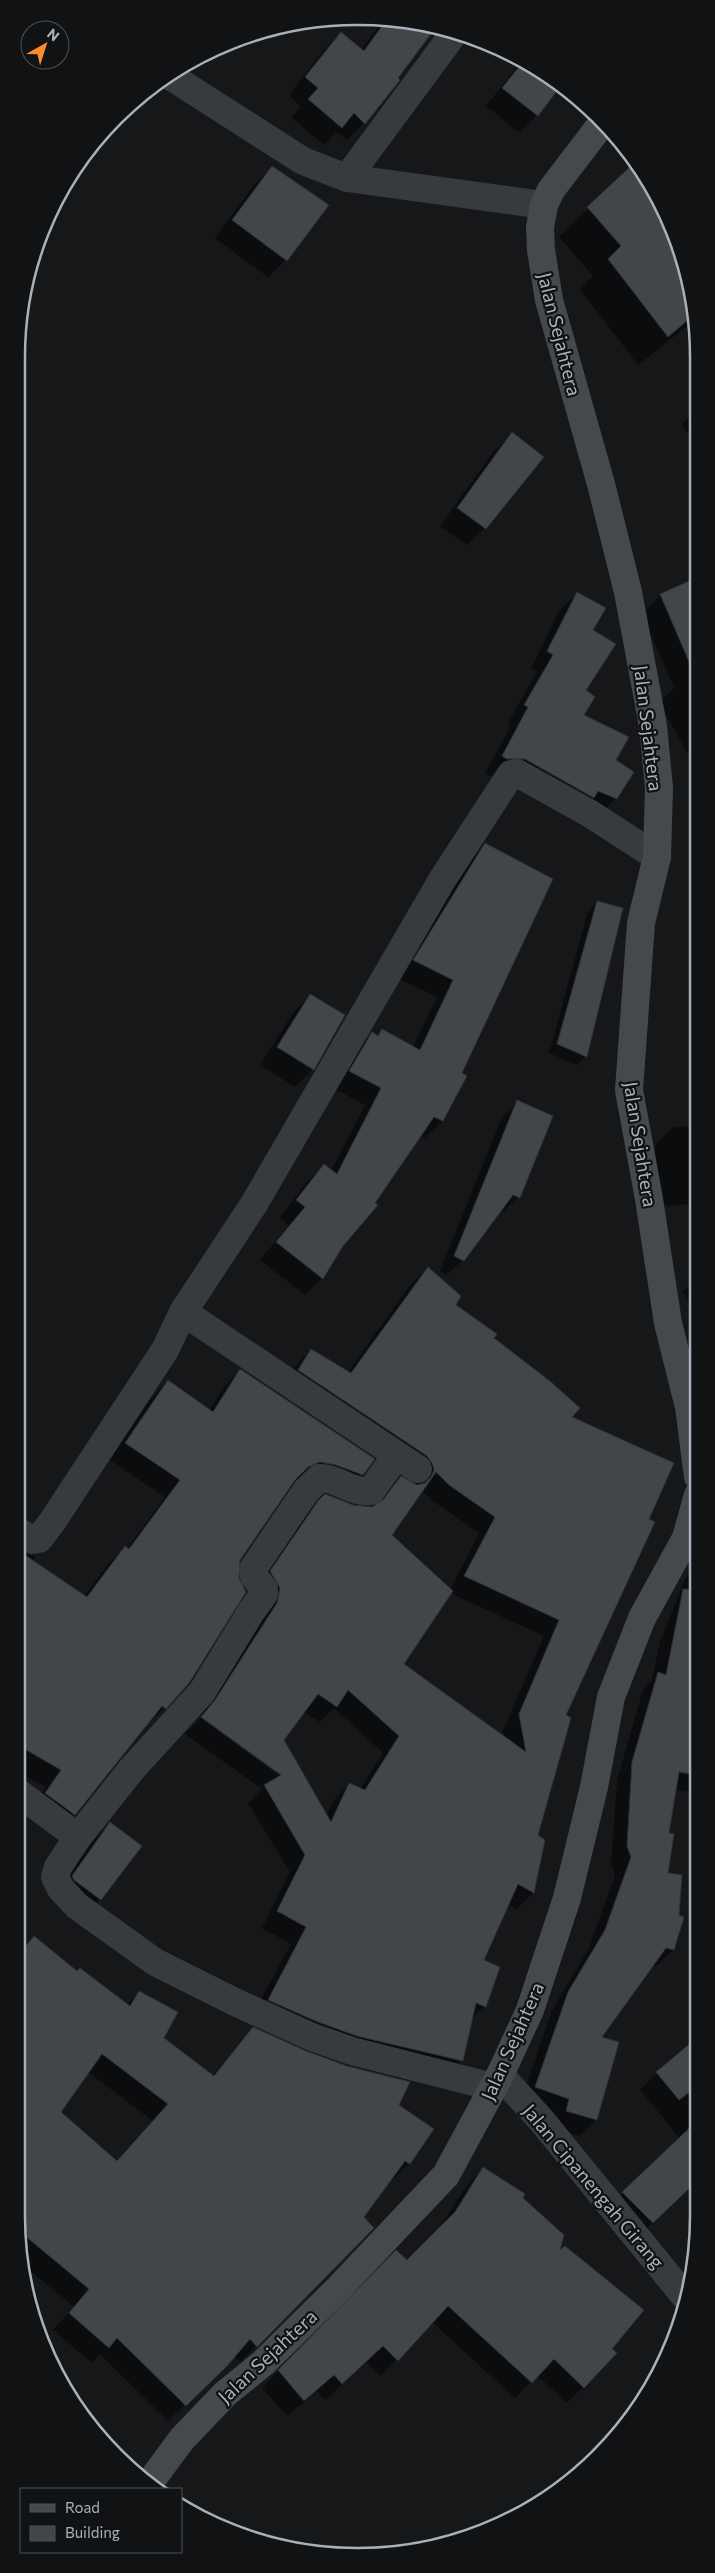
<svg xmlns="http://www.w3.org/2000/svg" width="715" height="2573" font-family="Commissioner,sans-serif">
	<rect width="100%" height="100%" fill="#161719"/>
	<path fill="#0007" fill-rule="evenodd" d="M384,19L424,23L433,26L364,123L347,140L337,132L324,145L291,117L301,107L289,95L323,51L341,33L361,50Z
		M522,61L558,87L537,115L519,132L486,106Z
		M634,165L664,207L696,313V319L638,365L580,289L593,276L559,237Z
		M272,168L286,260L268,277L215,238L254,185Z
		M696,410V446L682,424Z
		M512,434L485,528L467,545L440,526L494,451Z
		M696,580L697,770L659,703L674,688L642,614L661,595Z
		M577,594L591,630L582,716L614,761L616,798L598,816L507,776H489L485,774L511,725L508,723L537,672L531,669L559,611Z
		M485,845L460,1073L465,1076L442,1121L425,1138L420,1135L342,1246L322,1278L305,1295L260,1260L289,1225L280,1218L307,1182L324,1166L331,1171L365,1105L333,1088L355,1050L372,1033L377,1036L382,1031L413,1047L437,997L397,978L468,862Z
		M598,902L586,1056L577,1065L549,1053L588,911Z
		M310,995L313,1069L295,1087L260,1065L293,1013Z
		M518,1102V1197L503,1212L500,1211L463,1260L447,1275L440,1271L502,1117Z
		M697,1126V1204L659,1206L655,1145L673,1127Z
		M428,1268L454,1305L492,1338L570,1417L564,1715L536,1835L543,1840L533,1893L517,1909L508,1904L482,1961L485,2006L470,2020L461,2061L445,2077L252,2016L291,1944L262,1928L290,1872L248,1803L262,1789L185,1734L200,1718L276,1773V1770L201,1715L261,1621L255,1589L302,1519L325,1496L352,1506L372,1508L401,1478L417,1486L416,1479L283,1387L295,1366L311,1350L348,1372L411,1284ZM422,1490L433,1501L479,1533L450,1590L390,1535ZM450,1593L544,1636L503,1731L504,1738L403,1664ZM334,1708L383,1753L360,1789L349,1784L333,1801L326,1816L283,1740L304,1712L320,1722Z
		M697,1277V1312L682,1292Z
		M697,1357V1367L693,1362Z
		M240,1370L362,1474L346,1491L302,1478L292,1482L239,1560L165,1708L147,1723L74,1815L58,1831L29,1810L46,1787L16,1770V1550L23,1554L36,1556L33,1561L84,1597L108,1564L125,1547L127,1549L165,1497L110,1460L151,1398L168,1381L209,1411L224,1387Z
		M698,1561V1792L675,1790L668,1834L667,1874L678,1916L682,1918L673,1950L656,1966L652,1965L600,2038L596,2120L579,2136L550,2127L520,2104L552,2010L589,1948L615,1875L611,1863L617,1780L643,1690L652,1680L660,1642L685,1579Z
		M110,1824L100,1899L83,1917L55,1894L92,1841Z
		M35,1938L77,1973L126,2005L139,1992L162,2038L212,2076L253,2029L397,2105L432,2129L409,2164L392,2180L390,2179L362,2217L373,2228L240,2362L234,2356L168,2421L100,2354L92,2363L53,2330L74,2307L21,2263L16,2216V1956ZM88,2072L153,2121L116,2161L60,2112Z
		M698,2039L699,2178L636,2239L606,2209L680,2139L640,2089Z
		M483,2169L521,2198L558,2255L611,2349L583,2387L567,2403L537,2375L515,2398L432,2322L381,2376L366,2362L325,2400L317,2391L287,2416L262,2388L396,2252L407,2262L438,2230L467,2185Z"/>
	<path fill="#424549" stroke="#303135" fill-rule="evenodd" d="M387,19L424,23L433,26V31L398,78L400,80L365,124L354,113L342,128L308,99L318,88L305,77L341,32L364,51Z
		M523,62L559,88L538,116L502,88Z
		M633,164L664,207L696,313L668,337L608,259L621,246L587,207Z
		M272,166L329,205L287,261L232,220Z
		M512,432L544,457L486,529L457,508Z
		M696,578V678L660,594Z
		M577,592L606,608L593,630L616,644L586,690L595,697L584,715L629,737L616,760L634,772L617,799L598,791L594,798L525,759H507L502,756L528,707L524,705L553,655L547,651Z
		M485,843L553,879L462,1073L467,1076L443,1121L434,1117L375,1203L378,1205L343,1246L323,1279L276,1242L305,1207L296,1200L324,1164L337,1174L381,1088L349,1071L372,1032L378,1036L382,1029L420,1050L453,980L413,960Z
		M597,901L623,908L587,1057L557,1044Z
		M310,994L345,1015L314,1070L277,1047Z
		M517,1100L553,1116L520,1198L513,1195L464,1261L454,1256Z
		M428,1267L461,1296L456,1305L497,1334L494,1338L551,1382L580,1408L572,1417L674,1463L649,1519L655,1522L566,1715L571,1718L538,1835L545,1840L534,1893L518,1884L484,1960L500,1967L486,2007L476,2003L463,2061L357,2036L318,2022L268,2000L306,1927L277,1911L305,1855L264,1785L281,1775L201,1717L215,1700L277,1603L280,1588L270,1571L318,1501L325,1494L353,1505L372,1507L383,1500L401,1476L417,1485L425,1483L431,1477L434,1470L432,1463L427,1456L298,1370L311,1349L351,1373ZM436,1472L449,1485L495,1517L464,1576L559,1620L519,1714L526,1752L404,1664L453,1591L392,1535ZM348,1690L399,1736L365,1790L349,1783L331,1822L284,1740L318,1694L337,1707Z
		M240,1369L375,1459L363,1475L336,1465L320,1462L308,1467L295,1480L240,1560L239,1578L246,1592L189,1683L166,1709L162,1706L75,1815L45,1793L61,1770L16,1744V1549L87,1597L125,1546L129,1549L180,1480L125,1443L168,1380L213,1412Z
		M683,1589L698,1590V1775L679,1772L669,1833L674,1834L668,1873L682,1875L679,1915L684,1917L674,1950L666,1948L602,2037L619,2042L597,2120L566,2111L569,2099L535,2087L568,1992L605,1930L631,1857L627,1846L632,1762L658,1672L666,1675Z
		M110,1822L142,1846L101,1900L74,1880L72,1876Z
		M34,1936L77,1971L80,1968L130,2006L139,1991L178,2012L164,2038L214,2076L253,2027L306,2051L347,2066L410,2082L399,2105L434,2129L410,2164L405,2161L364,2217L374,2228L257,2347L250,2339L227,2366L186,2406L117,2338L109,2348L69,2313L89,2289L18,2230L16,1958ZM102,2054L168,2104L117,2161L61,2112Z
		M698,2037L699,2085L679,2100L656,2072Z
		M699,2119V2179L653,2223L622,2192Z
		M483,2167L525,2194L523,2198L564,2235L560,2250L565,2246L644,2310L612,2349L617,2353L584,2388L554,2359L532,2383L448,2306L398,2361L383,2346L342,2384L334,2375L304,2401L278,2370L396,2250L407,2260L455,2212Z"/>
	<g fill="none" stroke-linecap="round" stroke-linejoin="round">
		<path stroke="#373a3e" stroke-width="28" d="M167,74L303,161L347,178L544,205
			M347,178L449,40L448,31
			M183,1312L418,1469
			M16,1530L32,1540L39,1539L52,1522L165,1350L183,1312L254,1204L442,880L511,774L517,773L589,813L657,857
			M16,1791L78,1837L58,1867L55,1877L61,1889L77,1906L155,1962L235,2002L312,2037L352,2051L493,2087
			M78,1837L131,1770L202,1692L251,1612L264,1594V1589L254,1576L253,1569L306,1491L319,1478C337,1477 352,1494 371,1491L396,1456
			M500,2075L542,2121L687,2299"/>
		<path stroke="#45494e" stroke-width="28" d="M603,122L551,190L544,205L540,227L541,250L549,300L601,484L628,592L653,726L659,788L657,857L641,923L629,1090L649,1199L668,1323L689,1407L698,1477
			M148,2485L182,2439L225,2394L263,2363L339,2288L446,2175L500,2075L530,2010L567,1898L594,1787L611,1697L642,1618L686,1538L698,1495"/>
	</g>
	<g text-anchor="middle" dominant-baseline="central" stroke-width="4.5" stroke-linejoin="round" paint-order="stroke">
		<g font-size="19" fill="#a8b1b9" stroke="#111214">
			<text transform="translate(560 334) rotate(76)">Jalan Sejahtera</text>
			<text transform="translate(649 728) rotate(83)">Jalan Sejahtera</text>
			<text transform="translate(641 1144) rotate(81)">Jalan Sejahtera</text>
			<text transform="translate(512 2041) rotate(-66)">Jalan Sejahtera</text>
			<text transform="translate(594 2186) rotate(50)">Jalan Cipanengah Girang</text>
			<text transform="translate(267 2356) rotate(-43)">Jalan Sejahtera</text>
		</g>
	</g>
	<path d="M0 0H715V2573H0ZM357 25H358A332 332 0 0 1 690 357V2216A332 332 0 0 1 358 2548H357A332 332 0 0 1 25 2216V357A332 332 0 0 1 357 25Z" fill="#111214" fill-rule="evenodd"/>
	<path fill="none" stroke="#a8b1b9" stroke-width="2.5" d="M357 25H358A332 332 0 0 1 690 357V2216A332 332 0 0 1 358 2548H357A332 332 0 0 1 25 2216V357A332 332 0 0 1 357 25Z"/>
	<rect x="20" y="2488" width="162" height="65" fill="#111214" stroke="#4d5256"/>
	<rect x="30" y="2504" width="25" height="8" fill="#45494e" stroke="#4d5256"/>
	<text x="65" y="2513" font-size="15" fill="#a8b1b9">Road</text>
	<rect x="30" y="2526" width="25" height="15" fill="#424549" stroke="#4d5256"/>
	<text x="65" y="2538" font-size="15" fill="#a8b1b9">Building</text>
	<g transform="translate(45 45) rotate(39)"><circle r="24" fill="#111214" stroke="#4d5256"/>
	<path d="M0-4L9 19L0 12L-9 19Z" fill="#fb8c2c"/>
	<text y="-8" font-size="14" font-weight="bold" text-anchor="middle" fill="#a8b1b9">N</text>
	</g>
</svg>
